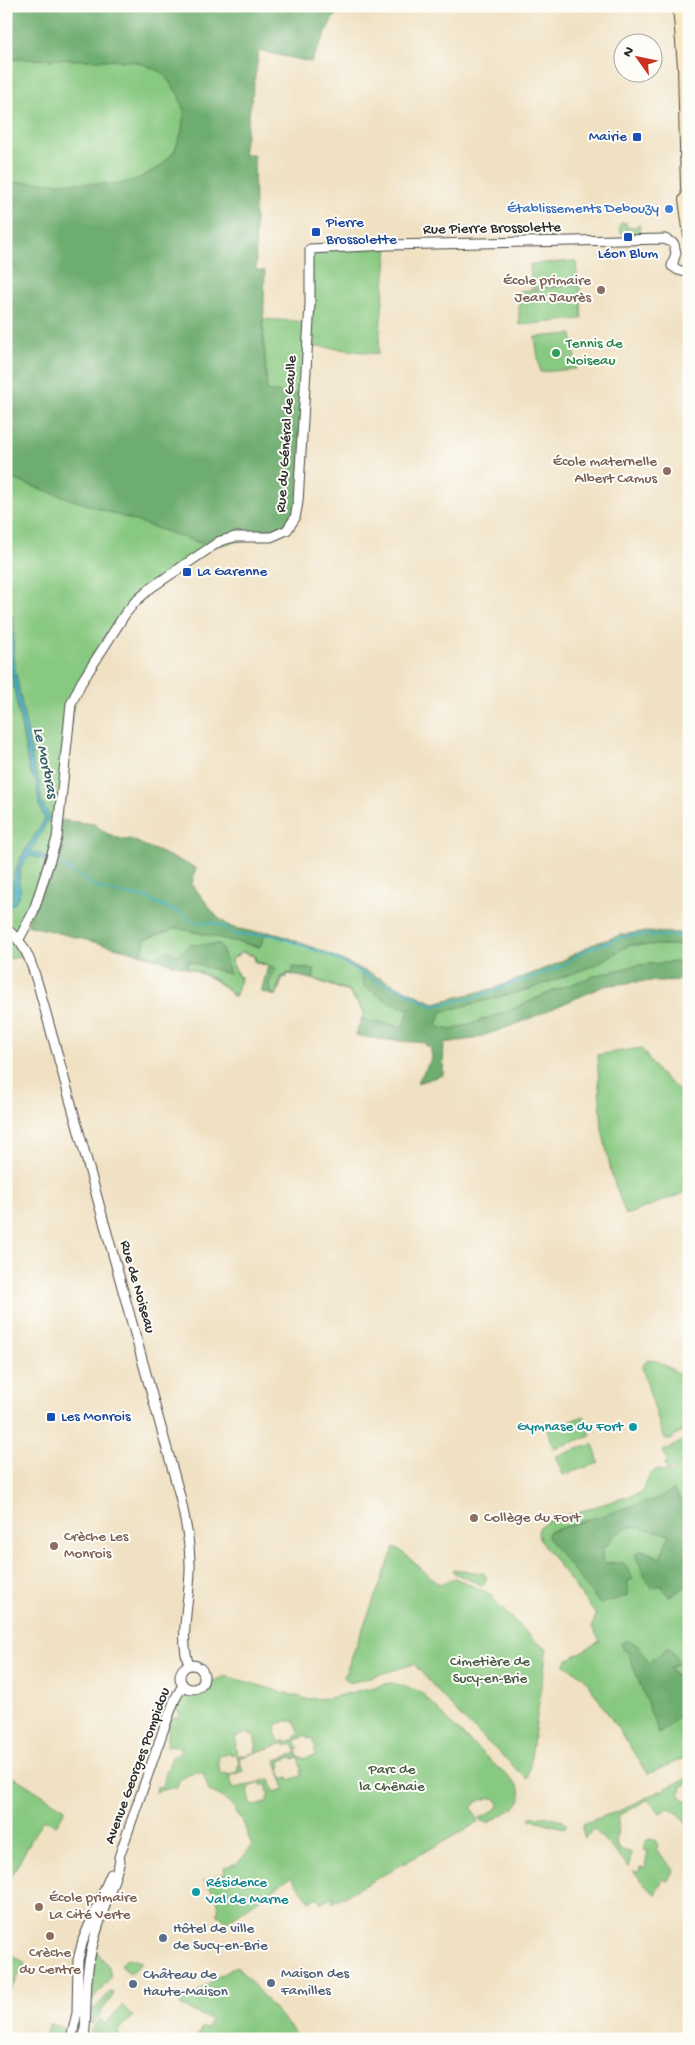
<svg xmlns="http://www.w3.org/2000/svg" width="695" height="2045" font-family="'Gochi Hand',sans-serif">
	<rect width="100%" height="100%" fill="#fdfcf7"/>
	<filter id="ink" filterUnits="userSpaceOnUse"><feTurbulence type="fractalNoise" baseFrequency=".02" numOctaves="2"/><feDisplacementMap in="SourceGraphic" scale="10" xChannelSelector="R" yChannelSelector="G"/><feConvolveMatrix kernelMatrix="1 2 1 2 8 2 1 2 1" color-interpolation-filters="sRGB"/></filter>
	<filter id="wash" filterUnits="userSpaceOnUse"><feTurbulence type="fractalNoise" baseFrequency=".0096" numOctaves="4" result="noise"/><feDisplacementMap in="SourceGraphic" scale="20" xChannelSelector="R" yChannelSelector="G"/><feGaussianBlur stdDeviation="1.12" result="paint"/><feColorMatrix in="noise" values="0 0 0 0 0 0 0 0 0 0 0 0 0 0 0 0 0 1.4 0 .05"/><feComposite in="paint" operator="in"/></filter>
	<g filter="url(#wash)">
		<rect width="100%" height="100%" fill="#f0e1c3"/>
		<path fill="#88c981" stroke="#5a7a56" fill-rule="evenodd" d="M6,59L113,60L138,62L163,73L178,94L184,111L182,131L174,152L161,166L138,179L120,184L6,182Z
			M621,223H627L625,227H635L639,224L641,234L621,233L619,227Z
			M388,245L378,354L308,345L304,395L267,392L263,319L309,322L310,249Z
			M576,261L578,285L532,288L530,264Z
			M580,285L582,319L519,325V291Z
			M572,334L576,369L540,372L535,337Z
			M6,477L212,547L135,602L75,694L57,838L19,939L6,929V908L15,903L21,868L29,855L45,861L31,851L49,818C47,812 43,807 42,802C39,790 42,783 35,773L13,659L14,622L6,613Z
			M6,619L8,620L7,649L29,771L37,783L39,805L45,819C35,837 17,857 13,878C12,888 18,900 6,906Z
			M177,928L260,947L265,934H276L324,952L360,970L410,1009L403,1027L362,1020L364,1012L350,991L313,979L314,970L294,967L292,974L287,973L285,977H282L276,995L272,994L269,984V965L255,961L254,956L242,952L231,960L238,976L241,978L235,997L216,980L187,967V961L229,974L220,944C194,951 168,961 142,953L145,939Z
			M6,936L16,948L21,957L6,959C6,954 9,950 8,945H6Z
			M629,945H689V961L638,965L594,976L553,991L506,1012L452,1030L436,1027L440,1012L530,989L595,965Z
			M641,1048L658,1072L689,1099V1105L682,1114L689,1135V1191L626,1215L612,1176L602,1129L597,1055Z
			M648,1359L657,1361L689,1379V1428L673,1436V1439L668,1440L663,1436L642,1367Z
			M584,1416L591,1436L554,1448L547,1429Z
			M689,1438V1515L674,1490L656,1499L551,1531L609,1600L626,1596L613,1562L606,1563L602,1560C598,1544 616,1530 630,1527C638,1525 661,1532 670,1534L660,1558L642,1550L658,1585L663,1586L669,1595L689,1585V1666L677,1675H675L670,1668L648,1664L621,1643L624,1650L627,1649L659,1733L689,1708V1756L648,1774L583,1676L564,1665L567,1660L600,1641L592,1627L596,1615L539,1539L538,1532L540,1526L548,1521L643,1492C644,1482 648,1477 655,1470L675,1473L672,1468L668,1471L664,1464L668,1462L663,1451Z
			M593,1444L599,1463L563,1475L556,1456Z
			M394,1548L400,1550L439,1584L455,1578L492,1595L495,1602L536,1642L547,1648L528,1778H526L460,1716L414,1664L350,1683L344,1677Z
			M453,1569L483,1573L487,1577L483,1586L454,1573Z
			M226,1676L307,1699L330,1698L390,1683L406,1686L422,1693L456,1729L517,1785L520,1789L521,1800L514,1808L488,1823L482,1821L480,1818L498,1808L499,1804L495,1798C484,1799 478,1799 472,1808L479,1822L332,1903L334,1896L322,1903L317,1897L310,1901L291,1877L227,1922L217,1914C222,1901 212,1890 204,1881L225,1873L224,1867L238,1863L252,1846L241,1817H239C234,1804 223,1796 209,1791L203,1773L194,1772L179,1780L177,1788H170L156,1792L157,1786L161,1788L172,1757L179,1754L181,1749L172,1745L167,1746L169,1725L173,1717L178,1719L180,1713L176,1711L186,1694L200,1690L207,1683ZM288,1720L289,1722L294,1720L299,1734L295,1735L296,1739L286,1742L285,1740L279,1742L275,1731L277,1730L276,1725ZM248,1733L249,1735L253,1734L257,1746L255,1748L256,1752L244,1756L243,1754L238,1756L235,1746L237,1745L235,1737ZM306,1736L308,1739L312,1738L316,1749L314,1750L316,1755L303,1759L302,1757H298L296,1750L299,1749L295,1740ZM284,1743L285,1746L293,1744L297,1753L276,1760L285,1789L274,1792L270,1779L232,1789L229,1776L243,1772L239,1758ZM230,1752L231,1755L236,1753L240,1765L237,1767L239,1771L227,1775L226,1773L221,1774L217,1762L219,1761L218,1757ZM292,1757L293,1759L298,1757L302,1770L300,1771L301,1776L289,1780L288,1777L283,1779L279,1767L281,1766L280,1761ZM260,1783L261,1786L266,1784L269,1796L267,1797L268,1802L257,1806L256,1804L251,1805L247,1792L249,1791L248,1787Z
			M6,1776L11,1781L14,1777L65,1809L56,1826L43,1819L6,1886Z
			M689,1777V1783L681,1787L682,1790L679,1793L684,1800L689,1801V1809L687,1811L689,1813V1826L680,1815L669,1808L660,1813L649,1799L619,1816L616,1845L619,1847V1850L631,1852L629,1867L594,1829L585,1838L582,1829L584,1823L619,1811Z
			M543,1816L563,1821L567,1825L564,1828L534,1820L531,1821L529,1819L531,1817Z
			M651,1839L656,1841L658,1846L656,1849L674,1870L668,1881L663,1879L656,1892V1896L633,1871L639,1872L640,1867L645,1868L648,1851L644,1850V1843L647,1840Z
			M6,1952L26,1963L6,1997Z
			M97,1952L109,1967L111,1978L94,1998L93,2001V1969Z
			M127,1958L142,1962L131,1974L122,1967V1964Z
			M237,1966L300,2039H196L202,2028L206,2029L211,2020L180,2005L217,1977Z
			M110,1992L114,1993L112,1997L91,2026L93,2008H96Z
			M122,2005L133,2016L120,2028L117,2039H93L91,2037L90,2031L100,2019L106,2024Z
			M50,2024L66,2028L62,2039H43Z"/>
		<path fill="#6ead6f" stroke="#4c6c4d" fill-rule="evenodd" d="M6,6H343L332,20L311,62L259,51L243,154L254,155L256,270L265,271L263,334L267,391L304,395L298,502L287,530L212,547L6,477V182L120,184L138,179L161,166L174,152L182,131L184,111L178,94L163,73L138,62L113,60L6,59Z
			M60,820L94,824L106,833L124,840L130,839L196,868L192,884L217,917L231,927L253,932H269L286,937L324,952L434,1003L498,987L556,964L593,944L621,935L640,932L689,933V945H629L595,965L530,989L441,1012L437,1027L452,1030L506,1012L553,991L594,976L638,965L689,961V980L634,982L604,986L522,1022L474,1039L444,1043L443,1075L417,1083L432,1058L430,1046L427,1047L425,1043L376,1039L355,1035L364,1013L349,992L316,980L288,974L286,978L283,977L276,996L261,992L268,966L255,962L254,956L242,952L231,960L238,976L241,977L235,997L216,981L200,972L130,951L27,925ZM177,928L260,947L265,934H276L285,938L324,952L360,970L364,986L395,1006L410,1009L403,1027L362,1020L364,1012L350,991L313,979L315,970L293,967L292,974L287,973L285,977L282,976L275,995L272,994L269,984L276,968L256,961L255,956L242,952L231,960L238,977L241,978L235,996L216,980L187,967V961L230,974L220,944L188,945L177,956L169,950L155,957L142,953L145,939Z
			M674,1490L689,1515V1585L669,1596L661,1585L651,1588L635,1555L642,1550L660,1558L670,1534L631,1526L612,1536L609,1544L602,1547V1559L606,1563H624L633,1579L628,1581L627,1596L600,1604L547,1537L548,1532L656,1499Z
			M627,1640L640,1647L648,1663L669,1647L679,1663L670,1668L674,1675H677L689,1666V1708L659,1734L627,1650L624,1651L621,1643Z"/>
		<path fill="#41aebf" stroke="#366c75" d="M6,613L13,617V659L35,773C44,786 38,791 42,803C44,809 48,811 49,818L31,851L47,857L46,861L29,855L21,868L18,879L21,891L15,903L6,908L13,898V877L16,871L23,855L45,819L39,805L37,783L30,771L7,649L9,624Z"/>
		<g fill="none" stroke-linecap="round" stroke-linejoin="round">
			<path stroke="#41aebf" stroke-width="2" d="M53,861L101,889L147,898L161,905L177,911L195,922L214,923L225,927L236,935H274L329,955L373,979L398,988L434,1006L464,999H470L562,966L587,949L629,935L689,936"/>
		</g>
	</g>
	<g filter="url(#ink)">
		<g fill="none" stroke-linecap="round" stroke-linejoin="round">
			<g stroke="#494642" stroke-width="11">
				<path id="tertiary" d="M674,244L676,253L672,266L678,270L689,273
					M6,929C27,943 32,966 39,988L180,1496C185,1519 190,1542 190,1565C191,1596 178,1637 189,1665
					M19,939L33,913L57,838L71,704L81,683L125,614L135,602L152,587L220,541L235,537H271L287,530L295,518L298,502L310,304V249L388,245L665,239L674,244
					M180 1677a12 12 0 1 1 24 0a12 12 0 1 1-24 0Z
					M71,2039L77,2013L78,1960L83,1940L111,1874
					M84,2039C87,2016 85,1992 88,1969C92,1935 110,1895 120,1861L119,1857L163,1731L175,1699L183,1685"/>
			</g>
			<g stroke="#494642" stroke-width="12">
				<path id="secondary" d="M678,6L683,66L686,188L689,207
					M684,199L689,236"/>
			</g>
			<use href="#tertiary" stroke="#fff" stroke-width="9"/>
			<use href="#secondary" stroke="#f8e8c3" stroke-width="10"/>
		</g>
	</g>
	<g fill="#1a4fb4" stroke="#fdfcf7" stroke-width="2">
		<rect x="632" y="132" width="10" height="10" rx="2.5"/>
		<rect x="311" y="227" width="10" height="10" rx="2.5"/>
		<rect x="623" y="232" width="10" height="10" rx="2.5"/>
		<rect x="182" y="567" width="10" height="10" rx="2.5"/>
		<rect x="46" y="1412" width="10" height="10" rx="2.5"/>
	</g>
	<circle fill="#3f7fe0" stroke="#fdfcf7" stroke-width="2" cx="669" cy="209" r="5"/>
	<g fill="#8d6e63" stroke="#fdfcf7" stroke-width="2">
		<circle cx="601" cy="290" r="5"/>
		<circle cx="667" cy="471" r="5"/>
		<circle cx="474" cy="1518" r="5"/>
		<circle cx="54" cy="1546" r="5"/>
		<circle cx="39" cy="1907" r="5"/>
		<circle cx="50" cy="1936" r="5"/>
	</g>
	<circle fill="#2e9e5b" stroke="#fdfcf7" stroke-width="2" cx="556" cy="353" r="5"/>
	<g fill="#0f9aa8" stroke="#fdfcf7" stroke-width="2">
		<circle cx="633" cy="1427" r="5"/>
		<circle cx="196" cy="1892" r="5"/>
	</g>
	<g fill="#5c6f8a" stroke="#fdfcf7" stroke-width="2">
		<circle cx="163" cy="1938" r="5"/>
		<circle cx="271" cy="1983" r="5"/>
		<circle cx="133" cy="1984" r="5"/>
	</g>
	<g text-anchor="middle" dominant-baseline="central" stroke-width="4" stroke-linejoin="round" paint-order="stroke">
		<g font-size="15" fill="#164399" stroke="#fdfcf7" text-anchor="start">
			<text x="627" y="137" text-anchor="end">Mairie</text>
			<text x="326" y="223">Pierre<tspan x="326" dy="17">Brossolette</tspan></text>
			<text x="628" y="254" text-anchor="middle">Léon Blum</text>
			<text x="197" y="572">La Garenne</text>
			<text x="61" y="1417">Les Monrois</text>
		</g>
		<g font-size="15" fill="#366cbe" stroke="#fdfcf7" text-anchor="end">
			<text x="659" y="209">Établissements Debouzy</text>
		</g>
		<g font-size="15" fill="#2b2b2b" stroke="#fdfcf7">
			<text transform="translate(492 229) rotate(-1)">Rue Pierre Brossolette</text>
			<text transform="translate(287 434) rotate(-86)">Rue du Général de Gaulle</text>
			<text transform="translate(137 1287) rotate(74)">Rue de Noiseau</text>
			<text transform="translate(138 1766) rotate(-70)">Avenue Georges Pompidou</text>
		</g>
		<g font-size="15" fill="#785e54" stroke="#fdfcf7" text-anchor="start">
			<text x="591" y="281" text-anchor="end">École primaire<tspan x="591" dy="17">Jean Jaurès</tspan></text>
			<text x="657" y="462" text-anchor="end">École maternelle<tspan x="657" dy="17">Albert Camus</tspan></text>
			<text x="484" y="1518">Collège du Fort</text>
			<text x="64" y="1537">Crèche Les<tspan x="64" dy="17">Monrois</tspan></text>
			<text x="49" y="1898">École primaire<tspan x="49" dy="17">La Cité Verte</tspan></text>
			<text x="50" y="1953" text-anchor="middle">Crèche<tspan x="50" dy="17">du Centre</tspan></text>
		</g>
		<g font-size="15" fill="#27864d" stroke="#fdfcf7" text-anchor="start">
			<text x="566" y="344">Tennis de<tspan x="566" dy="17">Noiseau</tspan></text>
		</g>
		<g font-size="15" fill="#0d838f" stroke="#fdfcf7" text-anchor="end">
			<text x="623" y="1427">Gymnase du Fort</text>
			<text x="206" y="1883" text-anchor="start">Résidence<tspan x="206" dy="17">Val de Marne</tspan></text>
		</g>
		<g font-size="15" fill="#475a45" stroke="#fdfcf7">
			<text x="490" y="1662">Cimetière de<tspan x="490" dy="17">Sucy-en-Brie</tspan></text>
			<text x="392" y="1770">Parc de<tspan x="392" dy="17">la Chênaie</tspan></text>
		</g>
		<g font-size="15" fill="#4e5e75" stroke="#fdfcf7" text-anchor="start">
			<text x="173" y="1929">Hôtel de ville<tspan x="173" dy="17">de Sucy-en-Brie</tspan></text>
			<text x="281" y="1974">Maison des<tspan x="281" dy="17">Familles</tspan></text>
			<text x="143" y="1975">Château de<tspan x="143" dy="17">Haute-Maison</tspan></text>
		</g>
		<g font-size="16" font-style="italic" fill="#345f66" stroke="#fdfcf7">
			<text transform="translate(44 763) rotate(78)">Le Morbras</text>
		</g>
	</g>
	<rect width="695" height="2045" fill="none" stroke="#fdfcf7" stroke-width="25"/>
	<g transform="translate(638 58) rotate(303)"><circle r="24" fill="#fdfcf7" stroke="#a9a8a5"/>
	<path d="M0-4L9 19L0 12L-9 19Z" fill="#c8321e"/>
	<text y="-8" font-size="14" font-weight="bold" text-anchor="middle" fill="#2b2b2b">N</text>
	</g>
</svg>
